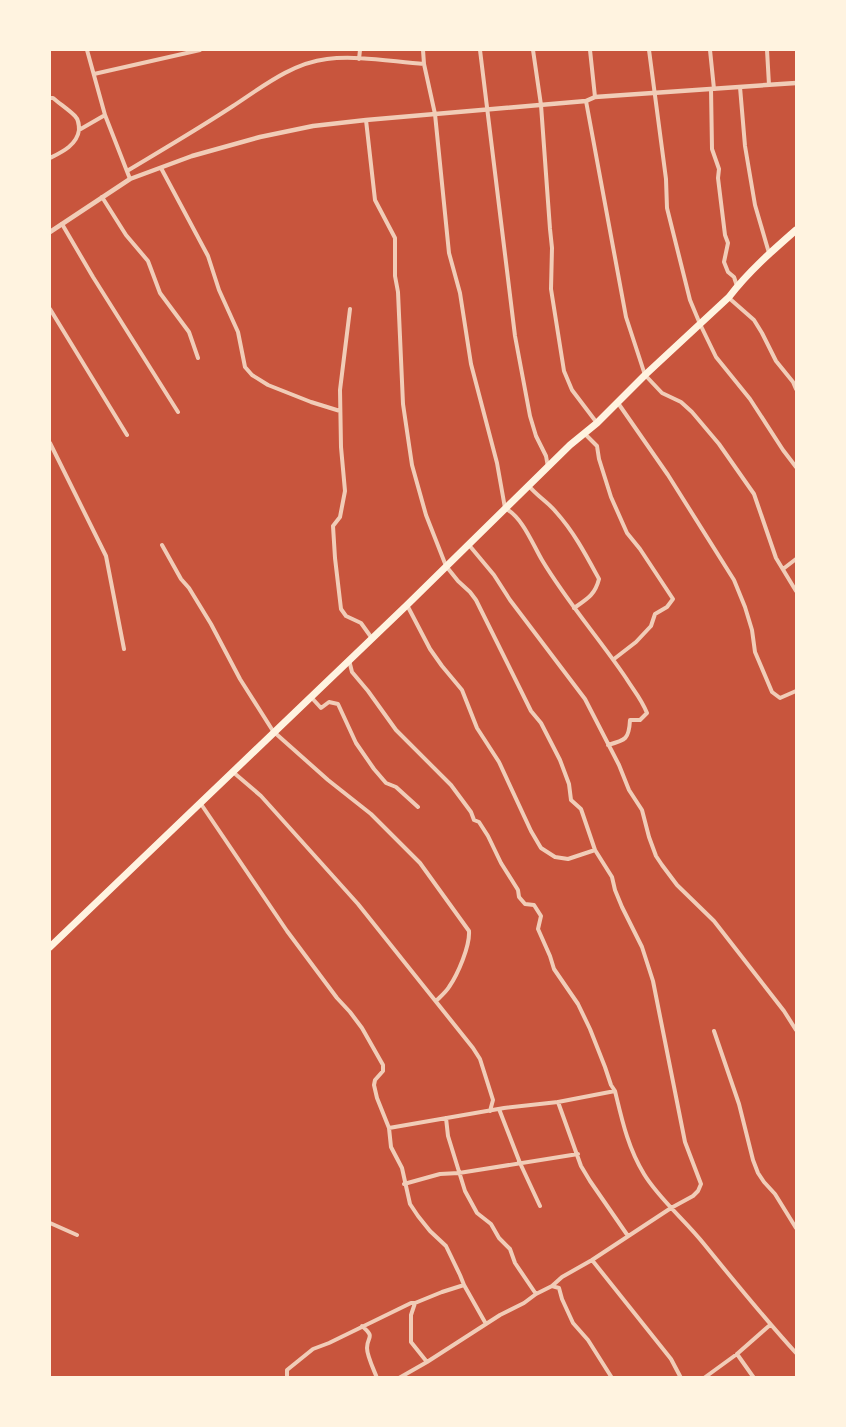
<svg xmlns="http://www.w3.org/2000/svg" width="846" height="1427" font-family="Figtree,sans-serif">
	<rect width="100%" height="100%" fill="#c8553d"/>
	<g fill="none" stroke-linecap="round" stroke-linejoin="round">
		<path stroke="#f1ccb7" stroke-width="4" d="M87,50L105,115L130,179
			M423,50L424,64L435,114L449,253L460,293L471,364L497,463L505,508C523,518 532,543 542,560C567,602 599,638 626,678C634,691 641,698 647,713L640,720H630C629,739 626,740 608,745
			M480,50L515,336L530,416L536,436L546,456L548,467
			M533,50L541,105L550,229L552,248L551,289L564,371L572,390L597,423
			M590,50L595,97
			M649,50L666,179L667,208L690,300L700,324L716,357L750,399L783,450L796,467
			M710,50L714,89
			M767,50L769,85
			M359,59L360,50
			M94,74L200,50
			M740,87L745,146L755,205L769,253
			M711,89L712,149L719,169L718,178L725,235L728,243L724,262L728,272L734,277L737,286
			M50,98H53C60,104 69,110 75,116C79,120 79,125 79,130C77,145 62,152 50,158
			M586,101L626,317L645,375L662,393L681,402L692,412L719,444L754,494L776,558L796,591
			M366,120L375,200L395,238V276L398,292L403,404L412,465L426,515L446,566L458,581L470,592L476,600L531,711L541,723L560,760L569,784L571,800L581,809L595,850L612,877L615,890L622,907L642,947L653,981L685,1142L701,1184L698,1191L693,1196L671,1208L592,1260L562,1277L552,1286
			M79,130L105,115
			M161,168L208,256L219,290L238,332L245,367L252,375L268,385L311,402L340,411
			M127,171C162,150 198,129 233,106C262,87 292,63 327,59C357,55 394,62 424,64
			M102,197L126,235L148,261L160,293L189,332L198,358
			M62,224L93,277L178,412
			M729,298L754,320L762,333L776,361L793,382L796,389
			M50,309L127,435
			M350,309L340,390L341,447L345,491L340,517L333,526L335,558L341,609L346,616L361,623L371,637
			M618,403L668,475L734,580L745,607L752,630L755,652L772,692L780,698L796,691
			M584,433L597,446L599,459L611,497L627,533L640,549L673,599L667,607L655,614L651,626L636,642L614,659
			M50,443L106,556L124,649
			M529,486C537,496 548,502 556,512C574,532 586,555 599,579C595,595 587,599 574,608
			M162,545L181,579L189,588L211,624L240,679L273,731
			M469,545L494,575L510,600L585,699L619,765L629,790L642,810L649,837L656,856L662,865L677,885L714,921L784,1011L796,1030
			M783,569L796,559
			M407,605L430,649L442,666L462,690L477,728L499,762L531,831L541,848L555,857L568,859L595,850
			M349,660L352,672L368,691L396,730L451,785L471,812L474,820L479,822L488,836L501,863L518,890L519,897L525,904L534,905L541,916L538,929L550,956L554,969L578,1004L590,1029L605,1067L611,1085L615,1091C622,1120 628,1148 644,1174C659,1199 686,1221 704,1244C734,1281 764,1318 796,1353
			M311,697L321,708L329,702L338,704L356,743L374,769L386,783L396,787L418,807
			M274,732L328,780L371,814L420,863L469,931C470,946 458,974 449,987C446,992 440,997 436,1001
			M233,772L261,796L358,904L473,1048L480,1059L493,1100L490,1111
			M201,804L287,931L337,998L350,1012L362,1028L383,1065V1071L375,1080L374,1085L377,1098L389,1128L391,1147L402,1168L410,1204L418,1216L430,1231L446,1246L460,1275L464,1285L486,1324
			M714,1031L739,1104L753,1160L758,1173L764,1182L775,1194L796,1228
			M558,1102L581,1166L590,1181L628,1236
			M499,1109L520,1163L540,1206
			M446,1118L448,1136L465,1191L477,1213L491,1224L499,1238L510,1249L515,1263L536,1294
			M389,1128L504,1108L558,1102L615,1091
			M404,1184L440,1174L459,1173L578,1154
			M50,1223L77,1235
			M592,1260L671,1359L681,1378
			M415,1303L411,1315V1342L427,1362
			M362,1326C376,1338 367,1336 367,1348C367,1356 374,1370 377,1378
			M737,1354L754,1378
			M287,1378V1370L313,1349L329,1343L411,1303H415L442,1292L464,1285
			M399,1378L427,1362L500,1315L524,1303L536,1294L552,1286L559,1288L562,1299L573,1323L588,1340L612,1378
			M704,1378L737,1354L770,1325"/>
		<path stroke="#f1ccb7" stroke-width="4.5" d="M50,232L130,179L192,156L260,137L313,126L366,120L586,101L595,97L796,83"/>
		<path stroke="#fff3e0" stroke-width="7" d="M50,947L407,605L570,445L597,423L645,375L729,297C748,272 772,251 796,230"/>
	</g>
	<rect width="846" height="1427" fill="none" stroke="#fff3e0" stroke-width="102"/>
</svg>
